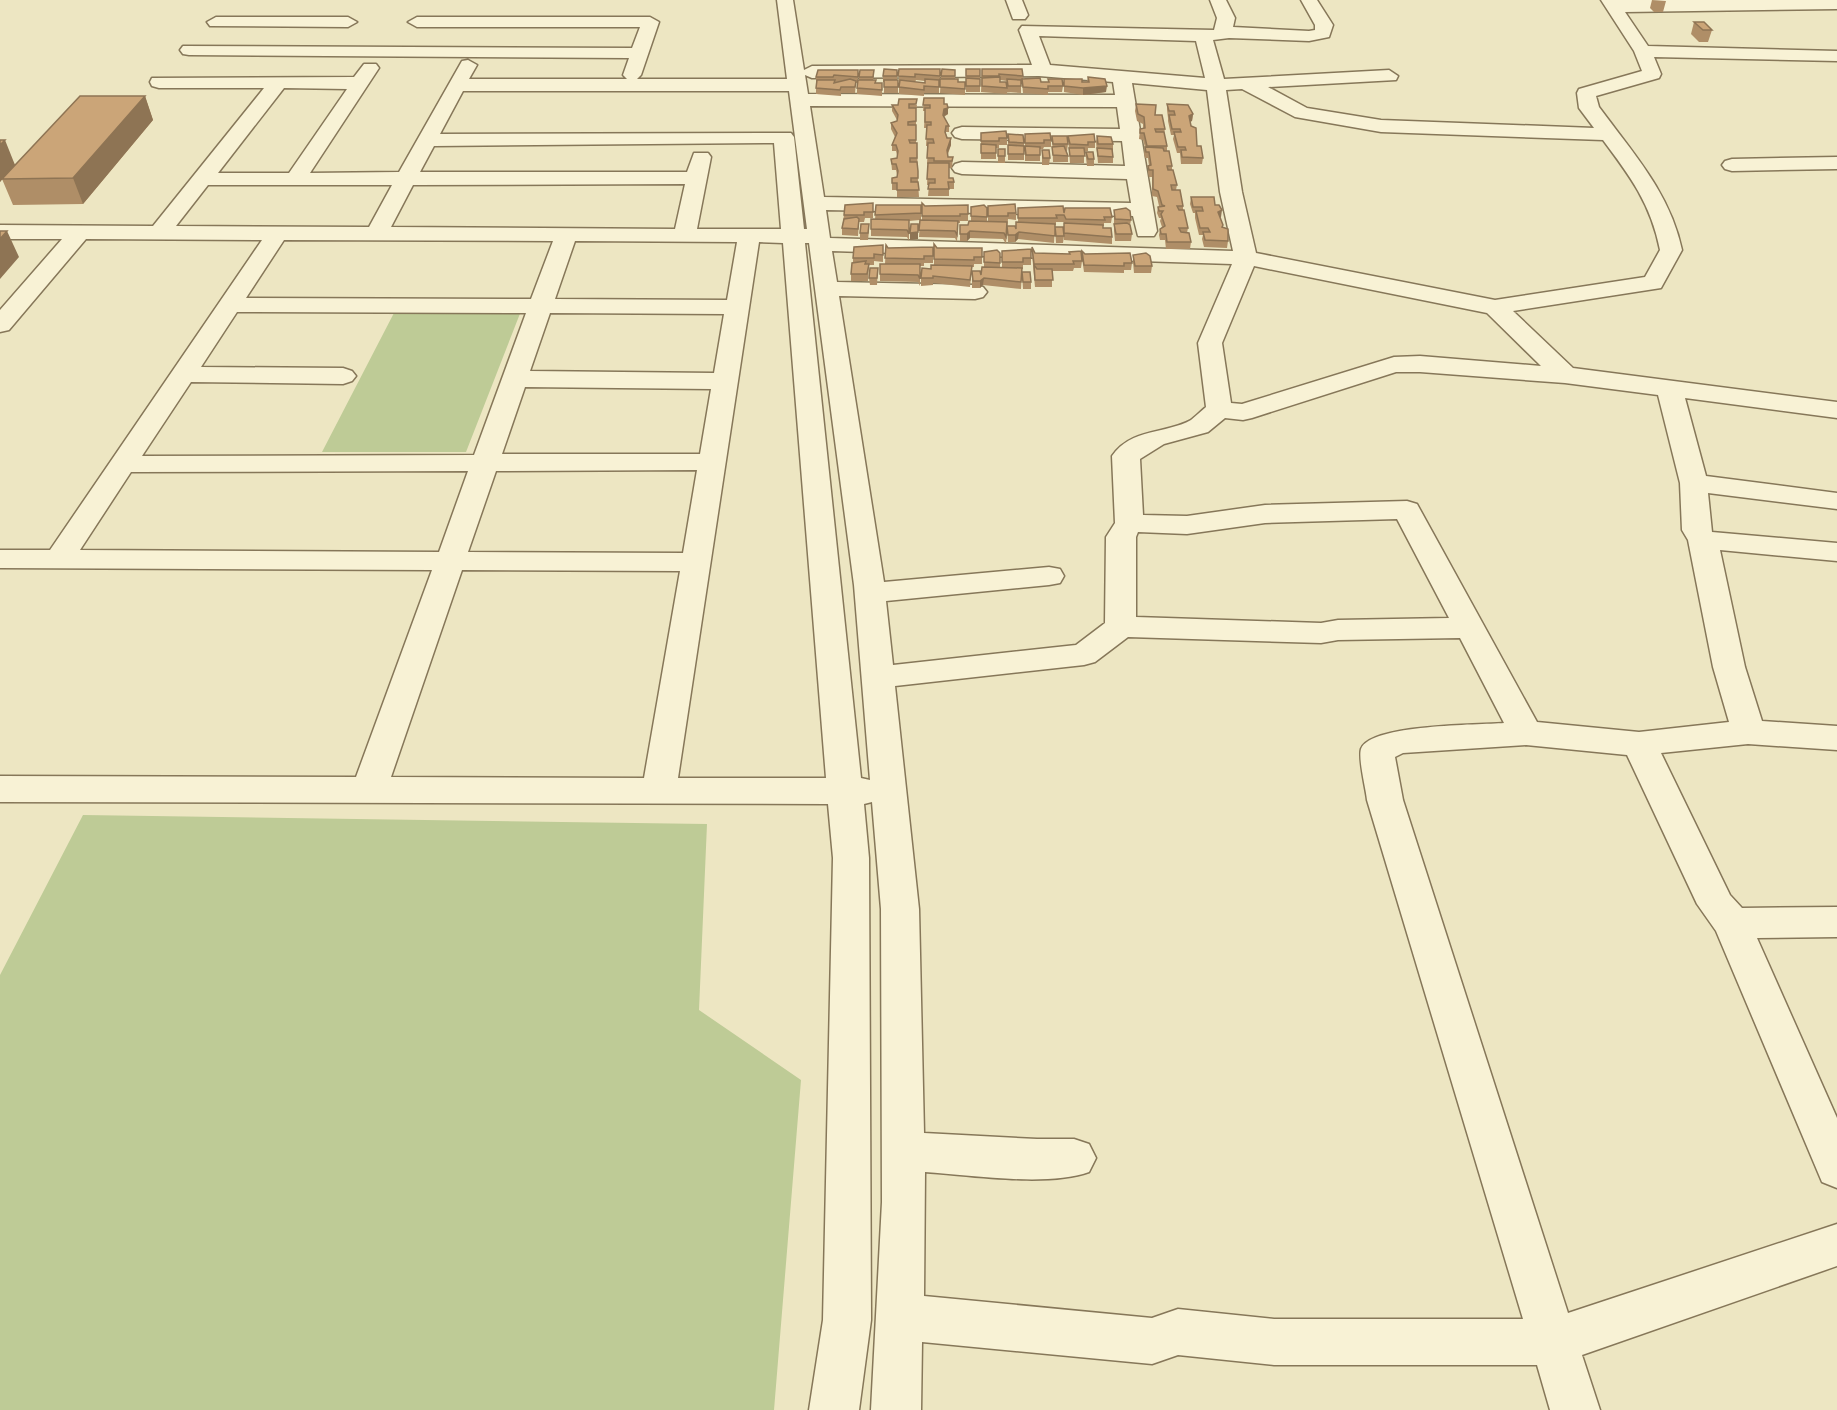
<svg xmlns="http://www.w3.org/2000/svg" width="1837" height="1410" font-family="'Crimson Pro',serif">
	<rect width="100%" height="100%" fill="#ede6c2"/>
	<path fill="#becb96" d="M395,311H521L466,452H322Z
		M83,815L707,824L699,1010L801,1080L774,1410H0V975Z"/>
	<g fill="none" stroke-linecap="round" stroke-linejoin="round">
		<g stroke="#867759" stroke-width="3">
			<path id="minor" d="M777,0H793L804,70L812,66L1032,65L1019,30L1022,26L1214,30L1217,18L1210,0H1226L1235,18L1233,27L1309,31L1315,30V25L1301,0H1317L1333,25L1329,37L1309,41L1229,38L1213,40L1224,79L1389,70L1398,76L1396,80L1268,87L1307,108L1381,120L1594,128L1579,108L1577,93L1579,89L1642,71L1634,51L1601,0H1837V9L1625,12L1648,46L1837,51V61L1654,57L1661,74L1659,78L1596,96L1599,107C1633,153 1670,193 1682,250L1661,288L1513,311L1573,368L1837,402V418L1685,398L1706,476L1837,493V509L1708,493L1712,532L1837,543V561L1720,550L1745,667L1762,721L1837,726V750L1748,744L1661,753L1730,895L1742,908L1837,907V937L1757,938L1837,1118V1188L1822,1182L1716,931L1697,904L1627,755L1526,745L1403,753L1395,757L1403,800L1568,1313L1837,1224V1266L1582,1355L1600,1410H1550L1537,1365H1274L1178,1355L1152,1364L922,1342L921,1410H871L882,1202L881,909L872,802L864,804L869,858L871,1320L859,1410H809L823,1320L833,858L828,804L0,802V776L356,777L432,570L0,568V550H50L262,240L86,239L9,330L0,332V310L62,239H0V225L153,226L264,88H159L152,86L150,82L152,78L354,77L364,64H376L379,68L310,173L399,172L462,61L468,60L477,65L469,79H627L623,75L629,58L189,55L183,54L180,50L183,46L632,48L640,27H417L408,22L417,17H650L659,22L641,75L637,79H787ZM1039,36L1196,41L1205,78L1050,65ZM805,75L812,78L1039,76L1113,82L1115,95L808,94ZM1132,83L1207,90L1220,192L1233,251L830,238L826,210L1133,216L1138,236H1154L1157,231ZM284,88L347,89L289,173H218ZM1242,89L1295,117L1381,132L1603,140C1630,176 1651,204 1660,250L1645,277L1495,300L1256,253L1242,192L1226,90ZM463,91H789L807,229H804L794,137L791,133L440,134ZM810,106L1117,107L1120,129L962,127L955,129L952,133L955,137L962,139L1122,141L1125,166L962,162L955,164L952,168L955,172L962,174L1127,179L1131,203L824,197ZM774,143L781,229H697L711,157L708,153H694L687,172H420L434,146ZM685,184L675,229L391,227L413,185ZM208,185H392L369,227L176,226ZM284,240L553,241L531,299L246,298ZM575,241L737,242L727,300L555,299ZM759,242L783,243L826,778H678ZM805,243H809L854,585L870,780L861,778ZM832,251L1232,264L1198,343L1206,407C1201,411 1196,416 1191,420C1166,434 1131,428 1112,456L1115,523L1106,537L1105,623L1076,645L893,665L886,601L1049,585L1060,583L1064,576L1060,569L1049,567L884,582L839,296L975,299L983,297L987,292L983,287L975,285L837,282ZM1254,266L1487,313L1541,366L1420,356L1394,357L1242,404L1231,403L1222,343ZM237,312L526,313L474,455L142,456L191,382L343,384L352,381L356,376L352,371L343,368L201,367ZM550,313L724,314L714,373L530,371ZM1396,372H1420L1565,383L1658,395L1680,483L1682,530L1688,540L1713,667L1729,722L1639,732L1537,722L1417,504L1407,501L1265,505L1187,516L1143,515L1140,459L1164,444L1208,432L1225,418L1243,420L1252,418ZM525,387L711,389L700,454H502ZM697,470L683,553L468,552L496,471ZM468,471L439,552L80,550L131,472ZM1397,519L1449,618L1338,620L1321,623L1136,617V537L1138,532L1187,534L1265,523ZM462,570L680,571L644,778L391,777ZM1128,637L1321,643L1338,640L1460,638L1504,723C1479,725 1370,724 1361,749C1358,759 1366,789 1367,800L1523,1319H1274L1178,1309L1152,1318L924,1296L925,1172C971,1175 1047,1187 1089,1172L1096,1158L1089,1144L1074,1139H1037L924,1133L919,909L895,686L1084,665L1095,662Z
				M1006,0H1022L1028,15L1025,19H1013Z
				M216,17H348L357,22L348,27L210,26L207,22Z
				M1837,157V169L1732,171L1725,169L1722,165L1725,161L1732,159Z"/>
		</g>
		<use href="#minor" fill="#f8f2d5" fill-rule="evenodd"/>
	</g>
	<path fill="#af8e67" fill-rule="evenodd" d="M1652,0L1666,1L1663,12H1654L1650,8Z
		M1694,22L1712,30L1708,42H1699L1691,34Z
		M899,69L940,76V83L939,82V93H924V96L899,94ZM916,80L925,81V83L915,82Z
		M966,69H980V92H966Z
		M982,69L1023,76V79L1041,82H1048V79L1063,86L1062,92H1048V95L1023,93L1022,82H1021V93L1007,92V81L1000,80V82L1007,88V94L981,92Z
		M858,70V80H859V77L874,76L873,80H876V83H882V96L857,94V83H856L855,93H841V96L816,94V77Z
		M897,70V80L898,87V93H884V82H883V76Z
		M955,70V79L958,82H965V95L940,93L941,76Z
		M1088,77L1106,92L1083,95L1064,92V79L1087,82Z
		M145,96L153,120L83,204L13,205L2,179L0,182V140L15,165Z
		M924,98L944,104L948,114L944,117L949,126V132H946V134L951,145L948,154V157H953L952,168H949V178L954,182V189H949V196H928L929,185H927L928,164H927L928,146H926L927,128H924L925,111H923Z
		M899,99L917,105L916,109V143H917L918,182L919,197H897V190H892V178L897,177V175L896,170H892L891,159L897,158V155L896,151H892V145L895,137L891,129V123L897,121V120L892,111V105H898Z
		M1136,104L1155,115L1165,129L1164,133L1167,146V151L1172,166V170L1177,185L1176,190L1183,206V210L1188,228L1187,233L1191,242L1190,249H1166L1165,240H1160L1159,235L1160,229L1162,227L1160,221L1161,218H1159L1157,213L1158,207L1159,206L1157,197L1152,196V177H1149L1148,173V166H1149L1148,158H1145L1144,154L1145,147L1143,140L1139,139L1140,129L1143,128V124L1137,121L1135,111Z
		M1167,104L1193,114L1192,121L1190,122L1197,146L1203,158L1202,164H1181L1180,153H1177L1173,139L1174,135H1171L1168,121V118L1167,110Z
		M981,133L1007,138V145H999V148H996V159H981Z
		M1008,134L1024,143V160H1008Z
		M1025,134L1051,140V147H1044L1043,149H1040V161H1025Z
		M1052,136L1068,144L1067,151H1066L1068,156V162H1053Z
		M1068,136L1095,142V148H1088V151H1084V163H1070Z
		M1097,136L1113,144V163H1098L1096,142Z
		M998,149L1005,156V163H998Z
		M1042,150L1050,158L1049,165H1042Z
		M1086,152L1094,159V166H1087L1086,158Z
		M1191,197L1215,205L1221,217L1220,218L1223,227L1228,241L1227,248L1204,247L1202,239L1203,235H1199L1195,218V213H1193L1190,204Z
		M922,203L925,206L968,205V221H960V223H958L957,242L955,238L919,237L920,220L909,221V241L907,237L871,236V219L875,220L876,205H921V220H922Z
		M988,206L1016,213V220L1008,219L1006,244L1003,239L970,238L967,241H960V225H968L971,221V207L987,208V222H988Z
		M1018,208L1064,213L1112,217L1111,223H1104V226H1103V228L1112,237V244L1064,240V222H1056V225H1055L1054,243L1018,239L1015,242H1008L1007,226L1016,229L1018,222Z
		M873,210V218H865L864,222H859L858,236L842,235V228L844,215Z
		M1114,210L1131,220L1130,225L1132,234L1131,241H1115L1114,231Z
		M1055,227L1064,236L1063,243H1056Z
		M869,231L868,240H860V233Z
		M934,244L937,248L982,257V264H974V267H972L970,287L933,283V285L921,286V278L934,265Z
		M883,245V262L874,261V265H869L868,281H851V274L853,263V258Z
		M886,245L888,248L933,247V263H924V266H920V286L918,282L880,281V264H885Z
		M1032,247L1035,253L1082,261L1081,268H1074L1073,271H1052V287H1035L1032,254Z
		M1002,251L1031,258V265H1023V269H1022L1021,289L983,285L980,288H972V271L981,275L984,267V252L1000,253V267L1002,268Z
		M1082,251L1085,254L1132,263L1131,270H1124V273L1084,272L1082,258Z
		M1133,255L1152,266L1151,273H1134L1133,262Z
		M878,268L877,285H870L869,278Z
		M1022,272L1031,282V289H1023Z"/>
	<path fill="#8e7454" d="M1107,86L1106,92L1083,95V88Z
		M145,96L153,120L83,204L73,178Z
		M948,108V114L944,116L943,121L944,109Z
		M1193,114L1192,121L1188,122L1189,116Z
		M951,138V145L946,157L947,150Z
		M5,140L15,165L0,182V145Z
		M1222,210L1221,217L1217,219L1218,212Z
		M7,231L19,257L0,279V239Z
		M970,231V238L967,241V234Z
		M918,232V239L910,240V233Z
		M1019,232L1018,239L1015,242V235Z
		M984,278L983,285L980,288V281Z"/>
	<path fill="#cba578" stroke="#8e7454" stroke-width="1.5" d="M1694,22H1704L1712,30H1703Z
		M884,69L897,70V76H883Z
		M899,69H940V76L915,74V77L898,76Z
		M942,69L955,70V76H941Z
		M966,69H980V76H966Z
		M982,69H1022L1023,76L999,74V76H982Z
		M818,70H858V77L834,75L833,77H816Z
		M860,70H874L873,77H859Z
		M1000,77V82H1006L1007,88L982,86V78Z
		M1088,77L1105,79L1107,86L1083,88L1064,86V79H1082V82H1089Z
		M966,78L980,79V86H966Z
		M1040,78L1041,82H1049L1048,79H1062L1063,86H1048V89L1023,87L1022,79Z
		M850,79L856,81L855,87H841L840,90L816,88L817,80H835L834,83Z
		M925,79L939,80V87L924,86V90L899,87L900,80L925,83Z
		M940,79H958V82H965V89L940,87Z
		M1007,79L1021,80V86H1008Z
		M858,80H876L875,83H882V90L857,88Z
		M884,80H898V87H884Z
		M80,96H145L73,178L2,179Z
		M924,98H944V104H947L948,108L944,109L943,115L949,126H946L945,132L947,138H951L947,150L948,157H953L952,161H934V158H927L928,143H934L933,139H926L927,125H931V122H925V108H930V105H923Z
		M899,99H917L916,104H909V108H916V121L908,122V125H916V140H909L910,143H917V158H910V162H917L918,171V178H911V182H918L919,190H897V183H892V178L897,177L898,171L896,164H892L891,159L897,158L898,151L896,145H892L897,133L891,123L897,121L898,115L892,105H898Z
		M1136,104L1156,105L1155,115H1162L1165,129H1155L1156,132H1164L1167,146H1147L1144,133H1140V129L1145,128L1144,117L1138,114Z
		M1167,104L1188,105L1193,114L1189,116L1191,126L1196,128L1197,146H1201L1203,158L1182,157L1181,150H1186L1185,147H1178L1174,132H1181L1180,129H1172L1169,115H1175L1174,111H1169Z
		M1006,131L1007,138H999V141H981V133Z
		M1050,133L1051,140H1044V143H1025V134Z
		M1008,134L1023,135L1024,143L1009,142Z
		M1094,134L1095,142H1088V145L1070,144L1068,136Z
		M1052,136H1067L1068,144H1053Z
		M1097,136L1111,137L1113,144H1098Z
		M0,140H5L0,145Z
		M981,144L996,145V153H981Z
		M1008,145L1024,146V154H1008Z
		M1025,146L1040,147V155H1026Z
		M1064,146L1068,156L1053,155L1052,147Z
		M1145,147L1163,148L1164,151H1169L1172,166H1167L1168,170H1173L1177,185H1171L1172,190H1180L1183,206H1177L1179,210H1184L1188,228H1179L1181,232L1189,233L1191,242H1167L1166,234H1161L1160,229L1165,226L1161,214L1163,211H1159L1158,207L1165,206L1162,205L1158,191L1153,189V170H1149L1148,166L1151,165L1149,152H1146Z
		M1069,148H1084L1085,156H1070Z
		M1097,148L1112,149L1113,157L1098,156Z
		M998,149H1005V156H998Z
		M1042,150H1049L1050,158H1043Z
		M1086,152H1093L1094,159H1088Z
		M928,163H949V178H953L954,182H948L949,189H928L929,183H935V179H927Z
		M1191,197H1214L1215,205H1219L1222,210L1218,212L1223,225L1222,227L1228,229V241L1205,240L1203,232H1210L1208,228H1200L1196,211H1203L1202,207H1193Z
		M873,203V212H864V215H844L845,205Z
		M922,203L925,206L968,205V214H960V216H922Z
		M1015,204L1016,213H1008V216H988V206Z
		M876,205H921V213L875,215Z
		M984,205L987,208V217L971,216V207Z
		M1063,206L1064,213L1065,208H1110L1112,217H1104L1105,220L1066,219L1064,215H1056L1057,218H1018V208Z
		M1126,208L1130,211L1131,220L1115,219L1114,210Z
		M857,217L859,219L858,229L842,228L844,219Z
		M871,219L909,220V234L907,230L871,229Z
		M920,220L958,221L957,235L955,231L919,230Z
		M969,221L1007,222L1006,237L1004,233L970,231L967,234H960V225H968Z
		M1016,222L1055,224V236L1019,232L1015,235H1008L1007,226H1015L1016,229Z
		M1064,223L1103,225V228H1111L1112,237L1064,233Z
		M1127,223L1130,225L1132,234H1116L1114,224Z
		M861,224H869L868,233H860Z
		M911,224H918V232L910,233Z
		M1055,227H1063L1064,236H1056Z
		M0,231H7L0,239Z
		M934,244L937,248H982V257H974V260L934,259Z
		M883,245V255L874,254V258H853L854,247Z
		M886,245L888,248L933,247V256H924V259L885,258Z
		M1032,247L1035,253L1070,254L1069,252L1081,251L1082,261H1073L1074,264H1034Z
		M1031,249V258H1023V262H1002V251Z
		M997,250L1000,253V263L984,262V252Z
		M1082,251L1085,254L1130,253L1132,263H1124V266L1084,265Z
		M1146,253L1150,256L1152,266H1135L1133,255Z
		M866,261L865,264H869L867,274H851L852,263Z
		M880,264H920V279L918,275L880,274Z
		M931,265L972,266L970,280L933,276V278H921L922,268L931,269Z
		M1034,265L1037,269H1052L1053,280H1035Z
		M982,267L1022,268L1021,282L984,278L980,281H973L972,271H980L981,275Z
		M870,268H878L877,278H869Z
		M1022,272H1030L1031,282H1023Z"/>
</svg>
